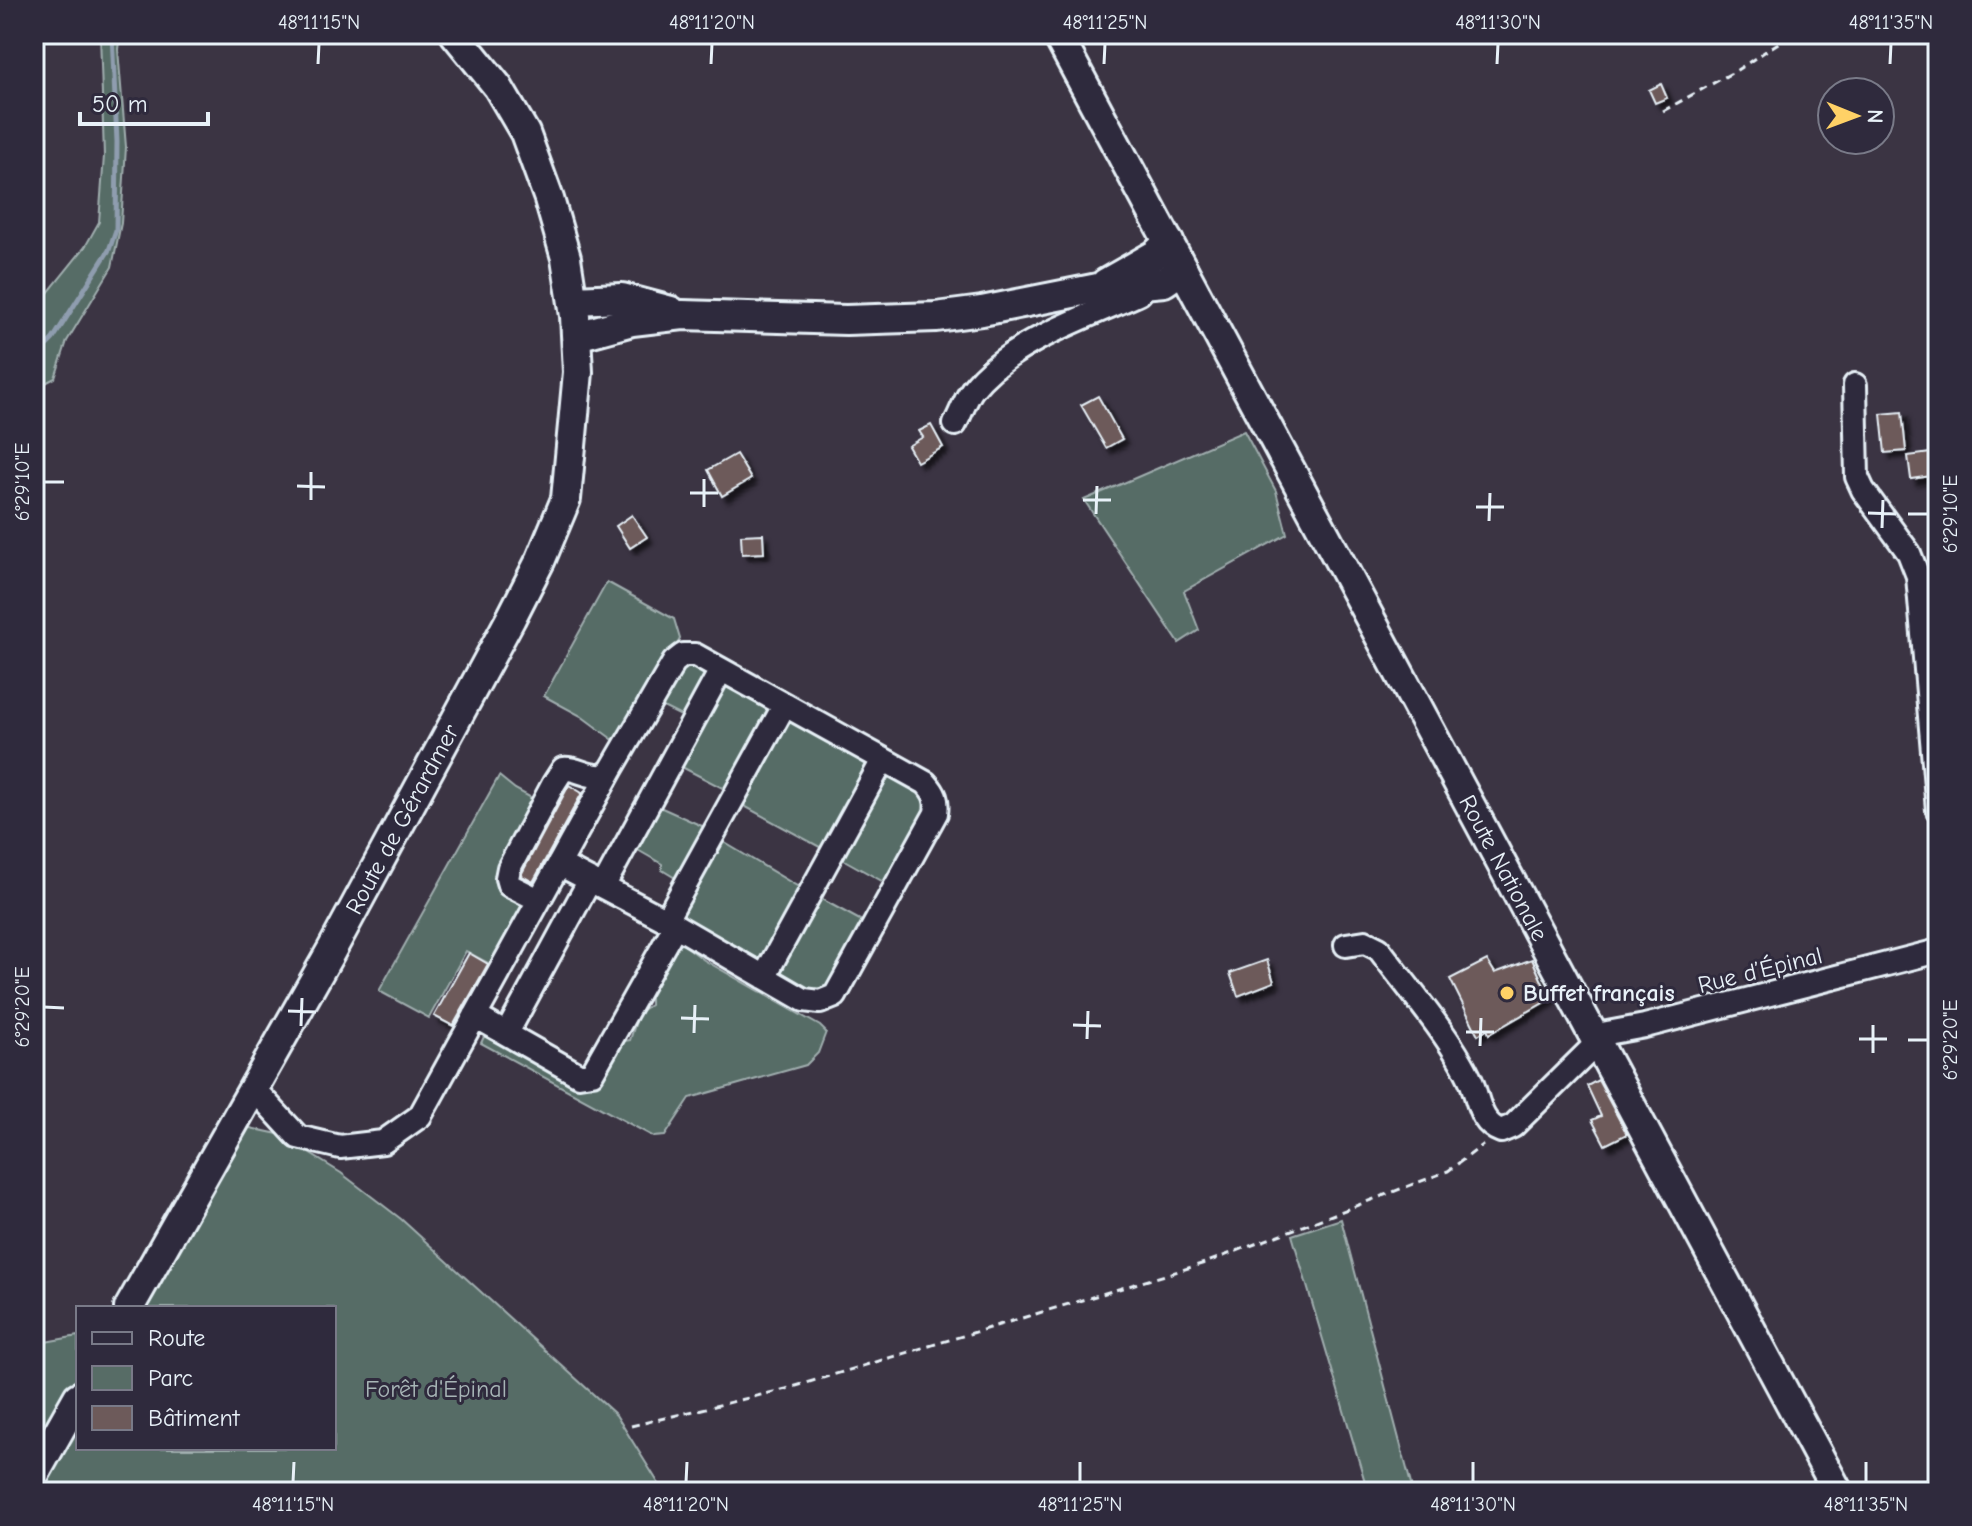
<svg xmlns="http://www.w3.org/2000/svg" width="1972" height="1526" font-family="'Comic Neue',sans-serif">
	<defs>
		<filter id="shadow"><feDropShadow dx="5.5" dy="5.5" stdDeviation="2" flood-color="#0009"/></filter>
	</defs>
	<rect width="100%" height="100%" fill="#3b3443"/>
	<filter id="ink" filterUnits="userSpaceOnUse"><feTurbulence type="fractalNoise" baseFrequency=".0125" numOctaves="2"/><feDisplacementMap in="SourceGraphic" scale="16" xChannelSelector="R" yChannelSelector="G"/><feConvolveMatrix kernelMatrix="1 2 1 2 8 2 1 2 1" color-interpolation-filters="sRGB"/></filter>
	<g filter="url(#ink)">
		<path fill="#576c66" stroke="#a0aeaf" stroke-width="2" d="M100,34H120L118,49L126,147L121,223L112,267L67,341L55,378L34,389V310L85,247L99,222L104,156Z
			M1244,431L1276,491L1287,534L1184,591L1199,630L1179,643L1084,500Z
			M607,582L674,619L680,639L626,737L612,739L581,716L544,696Z
			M683,665H703L710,680L689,720L657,704Z
			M729,685L766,702L771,717L732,793L676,764L723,687Z
			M790,718L870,764L829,852L735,801L777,727Z
			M894,774L931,799L891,886L837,856L887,775Z
			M499,776L515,789L537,801L494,880L497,890H508L525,905L515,926L508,932C509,946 498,954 490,964L466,951L429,1018L379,991Z
			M653,804L711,830L682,882L662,870V864L629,845Z
			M715,837L807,892L761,961L755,963L682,925L678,908Z
			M814,895L869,925L833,991L816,998L779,974V959Z
			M683,944L704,960L820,1026L826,1032L818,1053L806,1065L690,1098L665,1136L654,1137L481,1043L487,1030L591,1087L618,1042L630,1040L639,1012L650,1005V998L646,994L676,945Z
			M241,1126L278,1134L341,1173L401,1219L616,1415L664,1492H34V1344L78,1336V1448H334V1308H136Z
			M1341,1219L1413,1492H1368L1292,1235Z"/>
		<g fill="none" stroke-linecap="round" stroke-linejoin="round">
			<path stroke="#8f9daf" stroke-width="5" d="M34,358L53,339L109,250L116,230L117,142L112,34"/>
		</g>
		<path fill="#6d5a5a" stroke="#e8f1f8" stroke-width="2" filter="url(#shadow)" d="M1661,84L1667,98L1655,103L1649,90Z
			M1098,396L1122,439L1106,448L1081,405Z
			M1902,412L1906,451L1885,453L1881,414Z
			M931,425L943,447L917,462L908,446L923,437L919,431Z
			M1938,452V475L1911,479L1908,456Z
			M736,454L751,479L722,496L708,470Z
			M632,515L647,537L630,548L616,526Z
			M763,534L764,553L742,554L741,535Z
			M569,785L582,793L533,882L522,876V873Z
			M469,953L488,964L453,1026L434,1016Z
			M1532,959L1550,999L1489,1034L1487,1029L1478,1035L1450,979L1487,960L1495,973Z
			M1267,960L1274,982L1238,996L1230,973Z
			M1598,1080L1627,1134L1605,1145L1592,1120L1601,1116L1587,1086Z"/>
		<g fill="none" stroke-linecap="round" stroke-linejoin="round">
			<g stroke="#e8f1f8" stroke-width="28">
				<path id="minor" d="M1855,385L1857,477L1863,490L1909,553L1918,576L1938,810
					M955,424C961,413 965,400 972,390C1009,342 1086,318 1140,293
					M603,887L721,670
					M539,900L509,885L507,878L509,868L554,783L563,769C576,767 587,778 604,776L611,770L674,662L683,655H695L926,783C935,793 938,800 936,813L835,996L820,1002L804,1000L666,920L559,864
					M666,920L784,706
					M1346,945L1365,942L1379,949C1407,987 1453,1040 1471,1081C1479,1100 1479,1123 1501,1131L1513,1126L1590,1050L1602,1034L1645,1026L1938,951
					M764,977L883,760
					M475,1016L579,1075L592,1073L675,926
					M507,1033L590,880
					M253,1088L298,1137L340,1147L383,1142L420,1116L611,770"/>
			</g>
			<g stroke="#e8f1f8" stroke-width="34">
				<g id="major">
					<path id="s1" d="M1057,34L1838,1492"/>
					<path d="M1106,283L1155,255L1169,242"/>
					<path d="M573,300L622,298L671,311"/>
					<path d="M577,336L632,321L683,315L846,320L936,317L982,311L1098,288L1164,282L1183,269"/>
					<path id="s2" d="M129,1308L331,951L511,618L541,559L566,499L578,372L575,316L566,258L549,199L525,133L498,87L455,34"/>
					<path d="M34,1475L78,1397"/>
				</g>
			</g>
			<path stroke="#e8f1f8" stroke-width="3" stroke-dasharray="8 6" stroke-linecap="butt" d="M1663,111L1737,70L1792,34
				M631,1426L786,1389L1205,1263L1448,1171L1483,1145"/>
			<use href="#minor" stroke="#2f2a3d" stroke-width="22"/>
			<use href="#major" stroke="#2f2a3d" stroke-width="28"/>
		</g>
	</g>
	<path fill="none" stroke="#e8f1f8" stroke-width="3" d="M318,64L319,44M711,64L712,44M1104,64L1105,44M1497,64L1498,44M1890,64L1891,44M44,482H64M297,486L325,487M690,493H718M311,500V472M1083,500H1111M704,507V479M1476,507H1504M1868,513L1896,514M1096,514L1097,486M1908,514H1928M1489,521L1490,493M1882,528L1883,500M44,1007L64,1008M288,1011L316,1012M681,1018L709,1019M1073,1025L1101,1026M301,1026L302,998M1466,1032H1494M694,1033L695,1005M1087,1039L1088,1011M1859,1039H1887M1908,1040H1928M1480,1046L1481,1018M1873,1053V1025M293,1482L294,1462M686,1482L687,1462M1080,1482V1462M1473,1482V1462M1866,1482V1462"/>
	<circle fill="#ffd166" stroke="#2f2a3d" stroke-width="3" cx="1507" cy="993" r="8"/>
	<g text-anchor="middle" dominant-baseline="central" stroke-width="6" stroke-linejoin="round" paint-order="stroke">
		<g font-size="24" fill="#e8f1f8" stroke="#2f2a3d">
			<text stroke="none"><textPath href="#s2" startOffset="560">Route de Gérardmer</textPath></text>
			<text stroke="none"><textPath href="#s1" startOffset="946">Route Nationale</textPath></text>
			<text transform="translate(1760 970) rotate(-14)">Rue d’Épinal</text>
		</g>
		<g font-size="24" font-weight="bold" fill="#e8f1f8" stroke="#2f2a3d" text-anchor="start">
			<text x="1523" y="993">Buffet français</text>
		</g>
		<g font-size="24" fill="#a7b5b6" stroke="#2f2a3d">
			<text x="436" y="1389">Forêt d'Épinal</text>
		</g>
	</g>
	<rect width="1972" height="1526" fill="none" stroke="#2f2a3d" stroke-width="88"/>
	<rect x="76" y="1306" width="260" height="144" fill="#2f2a3d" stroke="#797a88" stroke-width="2"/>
	<rect x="92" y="1332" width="40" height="12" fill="#2f2a3d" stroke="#797a88" stroke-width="2"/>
	<text x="148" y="1346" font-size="24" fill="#e8f1f8">Route</text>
	<rect x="92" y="1366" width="40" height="24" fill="#576c66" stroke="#797a88" stroke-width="2"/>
	<text x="148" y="1386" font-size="24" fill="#e8f1f8">Parc</text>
	<rect x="92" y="1406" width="40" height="24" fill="#6d5a5a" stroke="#797a88" stroke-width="2"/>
	<text x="148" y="1426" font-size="24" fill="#e8f1f8">Bâtiment</text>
	<g transform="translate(1856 116) rotate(91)"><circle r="38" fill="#2f2a3d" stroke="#797a88" stroke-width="2"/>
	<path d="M0-6L14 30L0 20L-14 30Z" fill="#ffd166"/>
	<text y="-12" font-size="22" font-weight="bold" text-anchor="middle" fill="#e8f1f8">N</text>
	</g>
	<path d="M80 112v12h128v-12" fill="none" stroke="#e8f1f8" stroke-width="4"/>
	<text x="92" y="112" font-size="24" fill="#e8f1f8" stroke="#2f2a3d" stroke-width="6" paint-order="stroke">50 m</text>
	<rect x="44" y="44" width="1884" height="1438" fill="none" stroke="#e8f1f8" stroke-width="3"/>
	<g font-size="20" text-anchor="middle" fill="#e8f1f8">
		<text x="319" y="29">48°11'15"N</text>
		<text x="712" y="29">48°11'20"N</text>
		<text x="1105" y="29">48°11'25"N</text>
		<text x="1498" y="29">48°11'30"N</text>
		<text x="1891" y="29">48°11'35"N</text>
		<text transform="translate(22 482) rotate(-90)" y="7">6°29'10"E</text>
		<text transform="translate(1950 514) rotate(-90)" y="7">6°29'10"E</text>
		<text transform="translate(22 1007) rotate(-90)" y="7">6°29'20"E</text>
		<text transform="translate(1950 1040) rotate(-90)" y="7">6°29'20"E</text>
		<text x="293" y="1511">48°11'15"N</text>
		<text x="686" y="1511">48°11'20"N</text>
		<text x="1080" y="1511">48°11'25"N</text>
		<text x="1473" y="1511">48°11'30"N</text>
		<text x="1866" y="1511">48°11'35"N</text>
	</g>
</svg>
